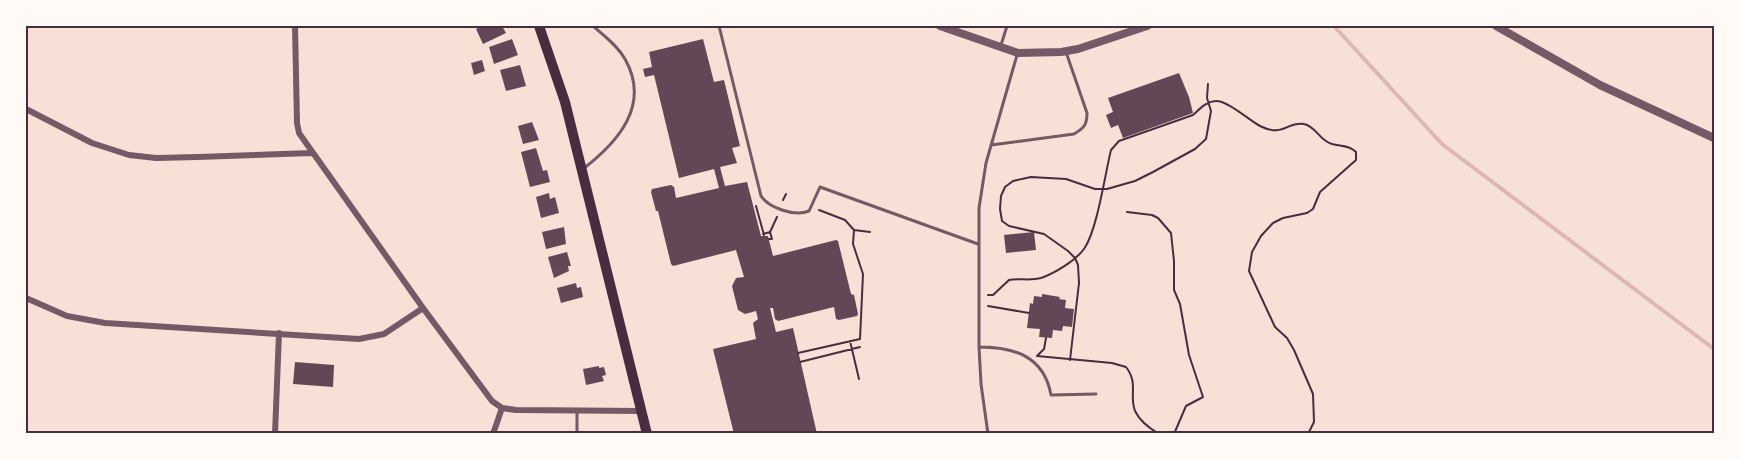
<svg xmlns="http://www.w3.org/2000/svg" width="1740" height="459" font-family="Quicksand,sans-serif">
	<rect width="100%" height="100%" fill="#f7e1d7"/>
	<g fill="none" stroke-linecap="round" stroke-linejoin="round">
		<path stroke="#dcb8b0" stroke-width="4" d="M1334,26L1442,144L1714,349"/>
	</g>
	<path fill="#644757" d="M483,26H502L506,33L483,44L476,29Z
		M512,39L518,55L494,64L489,47Z
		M703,39L714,82L724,80L740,146L732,148L737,163L720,167L725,186L747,182L761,236H768L773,256L836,240L838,241L851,294L854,295L858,314L857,316L839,320L836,319L834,307L778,321L775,319L773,308H770L776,332L793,328L817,434H734L713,349L756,339L753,323L758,319L756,311L745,314L738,310L732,286L736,278L744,277L736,250L673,266L671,264L658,211H656L651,192L652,189L671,185L674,187L676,198L719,188L714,169L679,178L654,75L645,77L643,69L652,67L649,52Z
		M482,60L485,71L474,75L471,63Z
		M520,65L526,86L506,91L500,70Z
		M1179,73L1189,97L1193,113L1123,138L1118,125L1111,128L1106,115L1113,112L1108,98Z
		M532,122L539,140L523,144L518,126Z
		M536,148L543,171L547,170L550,182L530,187L521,152Z
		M549,193L550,199L555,197L559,213L541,218L536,197Z
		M564,227L566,244L546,249L542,232Z
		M1034,232L1036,250L1006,253L1004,235Z
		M567,252L571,266H568L569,271L554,278L548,257Z
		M576,283L577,288L581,287L583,297L561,303L557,288Z
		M1042,294L1060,297L1059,299L1066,300L1065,308L1074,309L1072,327L1063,326L1062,331L1053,330L1052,338L1039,337L1040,329L1027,328L1030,303L1033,304L1034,296L1042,297Z
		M295,362L334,365L333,387L293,384Z
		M599,366V368L604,367L606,375L602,376L604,381L586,385L583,369Z"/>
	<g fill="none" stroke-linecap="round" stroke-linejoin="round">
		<path stroke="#4a2c40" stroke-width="2" d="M783,200L786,194
			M756,206L764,235
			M1127,212L1152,215L1158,218L1171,233L1174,261V290L1180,304L1189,355L1203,397L1186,406L1174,434
			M854,230L870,232
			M763,234L770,232L777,217
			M769,239H772L770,232
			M988,295H993L1009,280C1020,278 1030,281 1041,278C1055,273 1075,261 1084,249C1097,231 1105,174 1111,150L1119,141L1193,115C1199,110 1206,101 1216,101C1228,101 1249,120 1260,126C1284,138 1287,121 1304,124C1314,126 1318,136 1326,141C1335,148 1347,143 1356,152V160L1320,192L1313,209L1307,213L1283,218L1273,223L1261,236L1252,252L1249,271L1275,327L1287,338L1294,350L1313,394L1314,422L1308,434
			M988,306L1029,313
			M1046,338L1044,349L1037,356L1112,363L1126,367C1145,391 1114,407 1159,434
			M850,341L859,379
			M798,353L860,339L863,274L853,244L854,230L845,220L819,210
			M1070,360L1079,283L1078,265L1075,258L1068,251L1044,234L1009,226L1002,221L1000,209L1001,196L1005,187L1013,181L1031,177L1066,179L1095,189H1107L1135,181L1153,172L1195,149L1206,139L1211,111L1207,98L1208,84
			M800,362L860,347"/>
		<path stroke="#755966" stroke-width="3" d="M719,26L761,196C769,208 795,217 809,211L820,187L978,244
			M1001,45L1007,26
			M991,145L1074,134C1084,128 1087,125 1087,113L1066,52
			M583,169C618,142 651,105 625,59C617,45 604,36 593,26
			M979,347C1014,347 1044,356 1051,395L1096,394
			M577,411V434
			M988,434L981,384L979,347V208L986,163L1017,55"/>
		<path stroke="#755966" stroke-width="6" d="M295,26L297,123L299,133L423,308L492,401L502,408L516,410L642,411
			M26,109L92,143L129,155L156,158L198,157L312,153
			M26,298L67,316L105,323L359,339L384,334L423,308
			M275,434L279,333
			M493,434L502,408"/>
		<path stroke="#755966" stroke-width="8" d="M940,26L1018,53L1061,52L1078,49L1147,26
			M1496,26L1600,85L1714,138"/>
		<path stroke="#4a2c40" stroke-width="10" d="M539,26L565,102L647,434"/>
	</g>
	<rect width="1740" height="459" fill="none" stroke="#fffaf5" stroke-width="54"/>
	<rect x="27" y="27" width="1686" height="405" fill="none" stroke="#4a2c40" stroke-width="2"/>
</svg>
